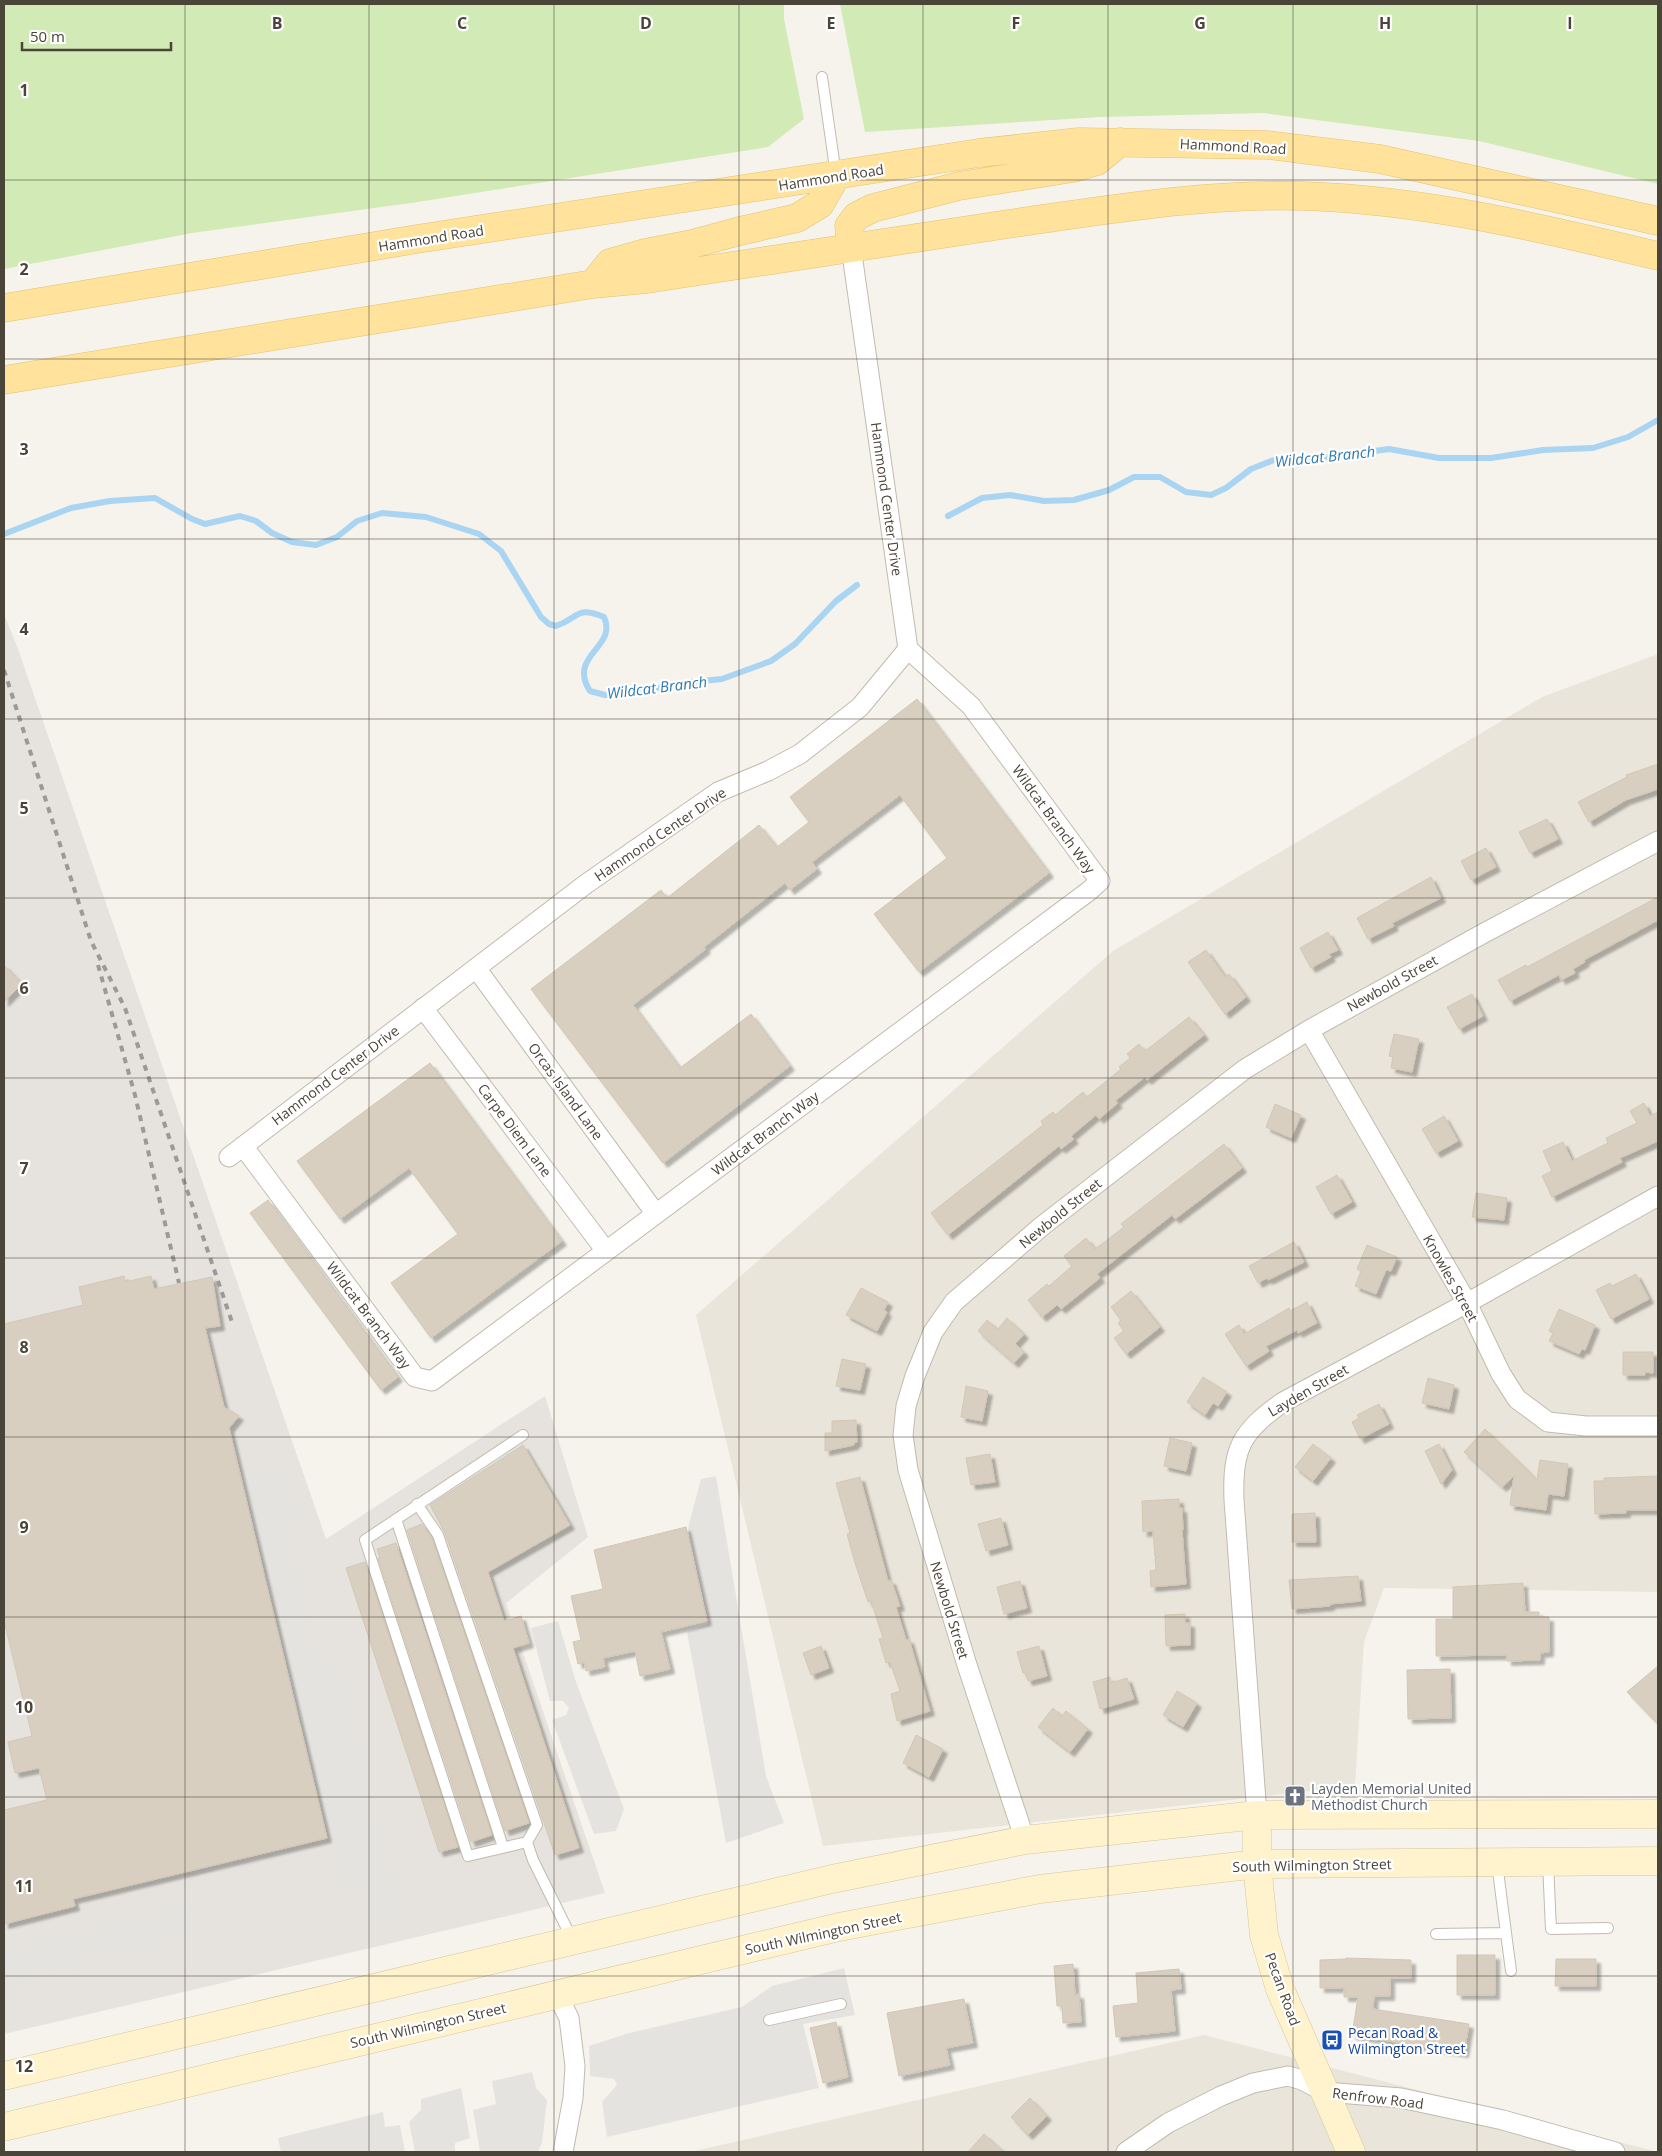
<svg xmlns="http://www.w3.org/2000/svg" width="1662" height="2156" font-family="'Open Sans',sans-serif">
	<defs>
		<filter id="shadow"><feDropShadow dx="4.5" dy="4.5" stdDeviation="1" flood-color="#0004"/></filter>
	</defs>
	<rect width="100%" height="100%" fill="#f6f3ec"/>
	<path fill="#eae5da" d="M1658,654V1592L1384,1588L1364,1642L1355,1786L823,1846L696,1315L1113,951L1542,697Z
		M1204,2035L1658,2152H690Z"/>
	<path fill="#e6e2dd" d="M4,614L18,649L326,1539L545,1396L588,1537L506,1603L605,1893L4,2034Z"/>
	<path fill="#d2eab5" d="M4,4H784V19L804,119L768,147L411,203L192,233L4,269Z
		M840,4H1658V184L1479,141L1263,113L1100,117L865,132Z"/>
	<path fill="#e5e3e0" d="M290,1466L305,1521L289,1526L315,1644L319,1657L341,1652L404,1916L364,1924L357,1886L341,1889L243,1478Z
		M716,1476L766,1776L784,1823L726,1843L687,1632L708,1624L688,1528L701,1479Z
		M558,1621L576,1682L624,1809L616,1831L594,1834L552,1720L566,1715L569,1708L563,1701H550L531,1628Z
		M189,1901L199,1939L95,1963L91,1946L77,1950L82,1967L4,1986V1948Z
		M844,1968L855,2015L803,2024L819,2088L607,2137L602,2102L617,2085L614,2079L590,2076L589,2046L629,2033L742,2007L772,1986Z
		M532,2072L536,2088L547,2100L542,2143L538,2151L480,2152L473,2110L496,2104L492,2081Z
		M461,2088L470,2138L455,2143V2152H415L409,2122L421,2110V2099Z
		M383,2112L385,2127L400,2125L405,2152H281L278,2138Z"/>
	<g fill="none" stroke-linecap="round" stroke-linejoin="round">
		<path stroke="#a9d4f2" stroke-width="6" d="M948,516L982,498L1010,495L1044,501L1074,500L1109,490L1134,477H1160L1186,492L1211,495L1226,488L1251,469L1274,460L1331,457L1389,449L1439,458H1491L1543,450L1593,448L1628,437L1658,420
			M4,534L71,508L110,501L155,498L192,519L205,524L240,516L256,521L272,533L292,542L316,545L337,537L357,521L382,513L426,517L479,534L501,551L541,617L549,624L556,626C580,618 575,605 604,617C618,648 567,655 590,691L605,695H621L682,683L722,679L771,661L795,644L836,601L857,585"/>
	</g>
	<path fill="#d8cfc1" stroke="#d3c7b4" filter="url(#shadow)" d="M917,699L1049,873L919,972L874,914L947,858L900,795L812,862L817,869L790,890L785,883L704,947L706,949L633,1005L680,1068L751,1014L790,1066L663,1163L531,989L661,890L667,898L759,825L777,847L809,822L790,797Z
		M1658,764V789L1626,800L1589,822L1578,802L1627,777L1626,775Z
		M1547,819L1558,839L1530,853L1519,832Z
		M1486,848L1496,867L1471,880L1461,861Z
		M1431,877L1441,898L1392,923L1394,926L1368,939L1357,918Z
		M1658,897V920L1584,960L1585,962L1573,969L1575,973L1561,980L1559,975L1510,1001L1498,980L1526,965L1527,967Z
		M1328,932L1338,950L1329,954L1331,957L1311,968L1300,948Z
		M1206,950L1225,977L1229,974L1246,997L1225,1014L1188,962Z
		M4,965L22,984L4,1002Z
		M1472,994L1483,1016L1459,1029L1447,1007Z
		M1189,1017L1204,1035L1147,1080L1145,1077L1115,1101L1118,1103L1099,1119L1096,1115L1071,1136L1074,1139L1061,1149L1059,1146L948,1235L931,1213L1043,1125L1041,1121L1053,1112L1055,1115L1083,1092L1087,1097L1121,1069L1119,1067L1130,1058L1127,1054L1139,1044L1145,1051Z
		M1394,1034L1419,1039L1412,1072L1391,1068L1393,1057L1389,1056Z
		M430,1063L562,1241L431,1338L391,1283L458,1234L409,1168L340,1219L297,1161Z
		M1644,1103L1650,1116L1658,1112V1141L1620,1158L1622,1162L1552,1197L1542,1176L1552,1171L1543,1151L1563,1142L1572,1161L1608,1143L1606,1138L1637,1123L1630,1111Z
		M1275,1104L1301,1115L1291,1138L1266,1127Z
		M1444,1116L1458,1141L1436,1153L1422,1129Z
		M1224,1144L1242,1168L1175,1219L1172,1215L1097,1274L1100,1278L1061,1309L1057,1305L1042,1317L1028,1300L1047,1284L1049,1286L1072,1266L1064,1256L1086,1238L1095,1249L1124,1227L1121,1224Z
		M1337,1175L1352,1202L1331,1214L1316,1187Z
		M1476,1193L1507,1198L1504,1220L1472,1217Z
		M268,1200L398,1377L381,1390L250,1213Z
		M1294,1242L1304,1262L1268,1280L1267,1278L1258,1283L1249,1266Z
		M1367,1245L1397,1257L1391,1271L1386,1270L1376,1294L1355,1286L1361,1271L1357,1269Z
		M1636,1274L1649,1299L1611,1319L1596,1290L1610,1283L1612,1286Z
		M124,1276L125,1282L151,1276L154,1289L212,1277L220,1326L205,1328L224,1407L239,1416L229,1428L327,1838L73,1899L75,1906L4,1924V1810L47,1800L39,1768L15,1773L8,1742L32,1736L4,1621V1324L83,1305L79,1287Z
		M861,1288L888,1302L884,1310L887,1312L877,1331L846,1315Z
		M1131,1291L1160,1327L1126,1354L1114,1338L1124,1331L1118,1323L1121,1320L1111,1307Z
		M1307,1302L1317,1323L1298,1333L1297,1330L1266,1346L1269,1351L1246,1366L1225,1334L1239,1325L1244,1334L1289,1308L1290,1311Z
		M1559,1309L1595,1325L1585,1350L1582,1349L1579,1354L1549,1341L1553,1333L1549,1331Z
		M1007,1318L1024,1334L1015,1344L1024,1352L1014,1363L978,1331L987,1320L998,1329Z
		M1623,1352H1653V1373L1645,1372V1375H1623Z
		M842,1359L866,1364L860,1390L836,1386Z
		M1203,1377L1227,1392L1218,1406L1213,1403L1205,1415L1187,1402Z
		M1428,1378L1454,1385L1449,1409L1422,1403Z
		M966,1386L988,1391L982,1421L961,1417Z
		M1379,1404L1389,1424L1360,1439L1352,1422L1359,1418L1357,1415Z
		M856,1420L857,1442L854,1443V1445L825,1451V1433H832V1421Z
		M1485,1429L1537,1480L1540,1460L1568,1464L1564,1496L1548,1494L1546,1510L1510,1505L1514,1476L1502,1487L1464,1452Z
		M1170,1438L1192,1443L1186,1471L1164,1466Z
		M1313,1444L1331,1458L1313,1481L1295,1467Z
		M1439,1444L1452,1470L1441,1484L1425,1451Z
		M523,1445L570,1525L488,1572L504,1621L521,1616L529,1643L513,1648L579,1848L555,1855L445,1533L430,1505Z
		M990,1454L995,1482L971,1485L966,1458Z
		M1658,1476V1510H1626V1513L1595,1514L1594,1481H1604V1478Z
		M860,1477L888,1581L891,1580L900,1606L896,1607L906,1640L909,1639L930,1711L897,1721L891,1694L900,1691L890,1662L886,1663L879,1639L883,1638L871,1601L868,1602L855,1563L847,1534L850,1533L836,1483Z
		M1179,1499V1508H1182L1183,1530H1182L1186,1584L1151,1587L1150,1571L1156,1570L1155,1558L1159,1557H1155L1153,1531L1143,1532L1142,1501Z
		M1315,1513L1316,1542H1292V1514Z
		M1001,1518L1008,1545L986,1551L978,1524Z
		M422,1524L432,1538L529,1823L505,1831L407,1530Z
		M686,1527L707,1621L661,1632L670,1669L640,1676L635,1651L603,1658L605,1667L586,1671L584,1662L578,1664L573,1642L581,1640L571,1596L603,1589L594,1550Z
		M396,1543L492,1835L471,1842L378,1558H380L377,1549Z
		M365,1562L458,1847L439,1852L346,1568Z
		M1358,1576L1361,1601L1330,1604V1606L1292,1609L1289,1580Z
		M1020,1581L1027,1608L1004,1614L997,1587Z
		M1523,1583L1525,1612H1539V1617H1549V1652L1540,1653V1660L1507,1661V1655L1436,1656V1619H1453V1587Z
		M1185,1614V1623H1190V1645L1166,1646L1165,1615Z
		M821,1646L829,1668L811,1675L803,1653Z
		M1039,1646L1047,1676L1028,1681L1025,1673H1023L1017,1652Z
		M1658,1666V1724L1627,1692Z
		M1450,1669L1451,1718L1408,1719L1407,1670Z
		M1110,1677L1111,1683L1127,1678L1134,1699L1100,1709L1093,1682Z
		M1177,1691L1197,1703L1183,1727L1163,1715Z
		M1053,1708L1062,1716L1066,1711L1088,1729L1070,1752L1038,1727Z
		M916,1735L943,1749L929,1777L903,1763Z
		M1457,1955H1495V1995H1457Z
		M1346,1958L1411,1960V1978H1390V1996H1374L1373,2009L1469,2024L1464,2053L1352,2035L1358,1997H1344V1988H1320V1960L1346,1959Z
		M1556,1959H1596V1986H1555Z
		M1073,1964L1075,1995L1079,1994L1081,2022L1063,2023L1062,2006H1057L1054,1966Z
		M1179,1969L1181,1989L1171,1990L1175,2031L1116,2037L1113,2006L1138,2003L1136,1973Z
		M964,1999L973,2043L946,2048L950,2065L899,2076L887,2013Z
		M836,2022L848,2077L823,2083L810,2028Z
		M1030,2098L1047,2116L1028,2135L1011,2117Z
		M984,2134L1004,2152H968Z"/>
	<g fill="none" stroke-linecap="round" stroke-linejoin="round">
		<g stroke="#c2bbae" stroke-width="12">
			<path id="lane" d="M822,77L836,175
				M523,1435L365,1540L468,1856L527,1842L533,1860L572,1939
				M417,1504L438,1535L537,1825L527,1842
				M396,1519L503,1847
				M1548,1863L1551,1929L1608,1928
				M1506,1933L1511,1971
				M1436,1934L1506,1933L1497,1863
				M769,2020L841,2004"/>
		</g>
		<g stroke="#c2bbae" stroke-width="21">
			<path id="street" d="M476,968L656,1214
				M423,1008L606,1251
				M1309,1030L1467,1303L1501,1374L1517,1399L1548,1422L1586,1426H1658
				M243,1146L415,1377L432,1381L1089,891L1100,881L971,706L908,649
				M229,1157L586,884L718,792L768,771L800,754L860,707L908,649L851,247
				M1257,1815L1234,1500C1232,1448 1241,1432 1283,1402L1467,1303L1658,1196
				M1025,1840L967,1665L908,1470L903,1435L906,1406L915,1376L933,1332L954,1302L1042,1226L1245,1069L1309,1030L1486,932L1658,841
				M558,1996L569,2018L575,2066L573,2098L563,2152
				M1126,2152L1168,2123L1221,2096L1253,2083L1288,2076L1302,2080L1325,2092L1401,2098L1503,2120L1615,2152"/>
		</g>
		<g stroke="#d6c79b" stroke-width="29">
			<path id="secondary" d="M1257,1815V1864L1264,1935L1280,1989L1351,2152
				M4,2076L832,1879L1025,1840L1257,1815L1658,1814
				M4,2127L839,1927L1040,1889L1257,1864L1658,1861"/>
		</g>
		<g stroke="#e6c16a" stroke-width="29">
			<path id="primary" d="M851,247L849,226L857,216L873,208L959,186L1073,168L1097,161L1120,142
				M593,284L610,263L645,253L692,244L740,231L797,218L820,204L836,176
				M4,308L417,239L979,153L1079,142L1268,145L1380,159L1658,221
				M4,380L593,284L647,279C768,260 888,242 1008,224C1106,210 1205,193 1304,196C1425,200 1542,228 1658,256"/>
		</g>
		<use href="#lane" stroke="#fff" stroke-width="10"/>
		<use href="#street" stroke="#fff" stroke-width="19"/>
		<use href="#secondary" stroke="#fff3cd" stroke-width="28"/>
		<use href="#primary" stroke="#ffe39c" stroke-width="28"/>
		<path stroke="#9a9a9a" stroke-width="4" stroke-dasharray="6 6" stroke-linecap="butt" d="M4,670L91,941L125,1008L233,1325
			M98,965L135,1095L179,1283"/>
	</g>
	<path fill="none" stroke="#4b4439" stroke-width="1" stroke-opacity="0.55" d="M185,4V2152M369,4V2152M554,4V2152M739,4V2152M923,4V2152M1108,4V2152M1293,4V2152M1477,4V2152M4,180H1658M4,359H1658M4,539H1658M4,719H1658M4,898H1658M4,1078H1658M4,1258H1658M4,1437H1658M4,1617H1658M4,1797H1658M4,1976H1658"/>
	<defs>
		<g id="church-square" transform="scale(1.125)"><rect x="-9" y="-9" width="18" height="18" rx="4" fill="#6b7280" stroke="#fff"/><path d="M-1.2-6h2.4v3.5h3.3v2.4h-3.3V6h-2.4V-.1h-3.3v-2.4h3.3Z" fill="#fff"/></g>
		<g id="bus-square" transform="scale(1.125)"><rect x="-9" y="-9" width="18" height="18" rx="4" fill="#1a4fb4" stroke="#fff"/><path d="M-5-6H5V4H4V6H2V4H-2V6H-4V4H-5ZM-3.5-4V0h7V-4ZM-3.5 1.2v1.5H-2V1.2ZM2 1.2v1.5H3.5V1.2Z" fill="#fff"/></g>
	</defs>
	<g fill-rule="evenodd">
		<use href="#church-square" x="1295" y="1796"/>
		<use href="#bus-square" x="1332" y="2040"/>
	</g>
	<g text-anchor="middle" dominant-baseline="central" stroke-width="4.5" stroke-linejoin="round" paint-order="stroke">
		<g font-size="14" fill="#4b4439" stroke="#fff">
			<text transform="translate(1233 146) rotate(3)">Hammond Road</text>
			<text transform="translate(831 177) rotate(-9)">Hammond Road</text>
			<text transform="translate(431 238) rotate(-9)">Hammond Road</text>
			<text transform="translate(887 499) rotate(82)">Hammond Center Drive</text>
			<text transform="translate(1054 819) rotate(54)">Wildcat Branch Way</text>
			<text transform="translate(660 834) rotate(-34)">Hammond Center Drive</text>
			<text transform="translate(1392 983) rotate(-29)">Newbold Street</text>
			<text transform="translate(335 1075) rotate(-37)">Hammond Center Drive</text>
			<text transform="translate(566 1091) rotate(54)">Orcas Island Lane</text>
			<text transform="translate(515 1130) rotate(53)">Carpe Diem Lane</text>
			<text transform="translate(765 1133) rotate(-37)">Wildcat Branch Way</text>
			<text transform="translate(1060 1213) rotate(-39)">Newbold Street</text>
			<text transform="translate(1451 1278) rotate(61)">Knowles Street</text>
			<text transform="translate(369 1315) rotate(53)">Wildcat Branch Way</text>
			<text transform="translate(1308 1390) rotate(-30)">Layden Street</text>
			<text transform="translate(950 1610) rotate(73)">Newbold Street</text>
			<text transform="translate(1312 1865) rotate(-1)">South Wilmington Street</text>
			<text transform="translate(823 1933) rotate(-12)">South Wilmington Street</text>
			<text transform="translate(1283 1989) rotate(70)">Pecan Road</text>
			<text transform="translate(428 2025) rotate(-13)">South Wilmington Street</text>
			<text transform="translate(1378 2098) rotate(7)">Renfrow Road</text>
		</g>
		<g font-size="14" fill="#5b616d" stroke="#fff" text-anchor="start">
			<text x="1311" y="1788">Layden Memorial United<tspan x="1311" dy="16">Methodist Church</tspan></text>
		</g>
		<g font-size="14" fill="#164399" stroke="#fff" text-anchor="start">
			<text x="1348" y="2032">Pecan Road &amp;<tspan x="1348" dy="16">Wilmington Street</tspan></text>
		</g>
		<g font-size="15" font-style="italic" fill="#2e7ab2" stroke="#fff">
			<text transform="translate(1325 456) rotate(-6)">Wildcat Branch</text>
			<text transform="translate(657 687) rotate(-7)">Wildcat Branch</text>
		</g>
	</g>
	<g font-size="16" text-anchor="middle" font-weight="bold" fill="#4b4439" stroke="#fff" stroke-width="4.5" stroke-linejoin="round" paint-order="stroke">
		<text x="277" y="29">B</text>
		<text x="462" y="29">C</text>
		<text x="646" y="29">D</text>
		<text x="831" y="29">E</text>
		<text x="1016" y="29">F</text>
		<text x="1200" y="29">G</text>
		<text x="1385" y="29">H</text>
		<text x="1570" y="29">I</text>
		<text x="24" y="96">1</text>
		<text x="24" y="275">2</text>
		<text x="24" y="455">3</text>
		<text x="24" y="635">4</text>
		<text x="24" y="814">5</text>
		<text x="24" y="994">6</text>
		<text x="24" y="1174">7</text>
		<text x="24" y="1353">8</text>
		<text x="24" y="1533">9</text>
		<text x="24" y="1713">10</text>
		<text x="24" y="1892">11</text>
		<text x="24" y="2072">12</text>
	</g>
	<rect width="1662" height="2156" fill="none" stroke="#4b4439" stroke-width="10"/>
	<path d="M22 42v8h149v-8" fill="none" stroke="#4b4439" stroke-width="2.5"/>
	<text x="30" y="42" font-size="15" fill="#4b4439" stroke="#ffffff" stroke-width="4" paint-order="stroke">50 m</text>
</svg>
